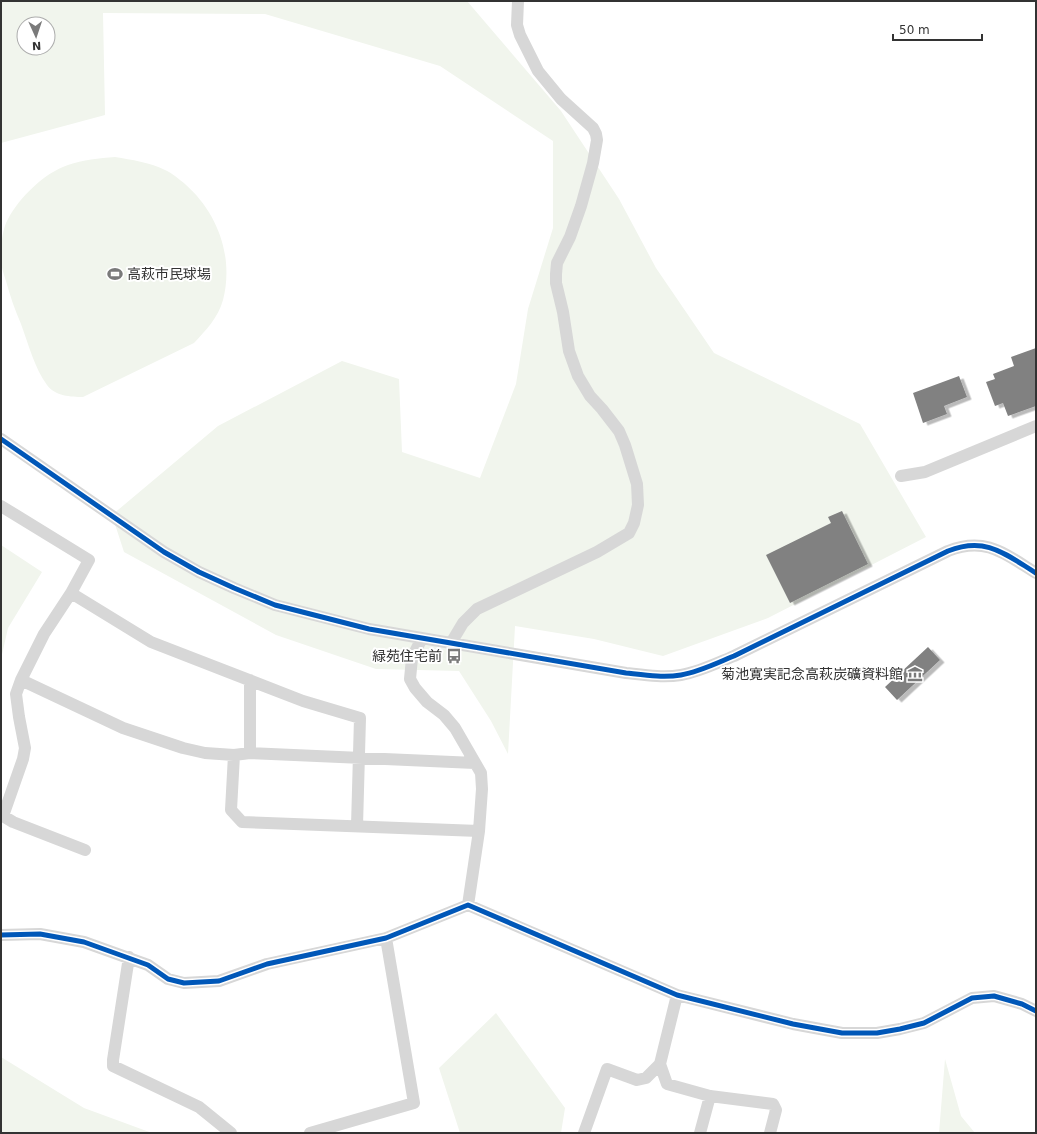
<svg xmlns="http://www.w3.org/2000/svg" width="1037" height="1134" font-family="'DejaVu Sans','Noto Sans JP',sans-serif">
	<defs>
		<filter id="shadow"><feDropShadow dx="4.5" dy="2.5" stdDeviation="0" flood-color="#0004"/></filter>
	</defs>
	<rect width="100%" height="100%" fill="#fff"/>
	<path fill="#f1f5ed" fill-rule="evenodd" d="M1,1H467L561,111L619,199L656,268L714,353L860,424L926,537L768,618L663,656L594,639L515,626L508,754L491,721L459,671L376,669L276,635L124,552L112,515L218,426L342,361L399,379L402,452L480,478L516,384L528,309L553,228V141L440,66L265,14L103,13L105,115L1,143ZM24,24H48V48H24Z
		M115,157C132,160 149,162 165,170C172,173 179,179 185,184C218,213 234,257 223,300C218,318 206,330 194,343L83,397C71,397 55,396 47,385C35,369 28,343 21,324C15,310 10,296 6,281C4,275 2,269 1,263C0,251 2,229 8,219C19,198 44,173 68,165C83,160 99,158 115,157Z
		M1,545L42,572L8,628L1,659Z
		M496,1013L565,1108L561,1133H460L439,1068Z
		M1,1057L84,1108L152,1133H1Z
		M945,1059L961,1116L975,1133H939Z"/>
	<path fill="#818181" filter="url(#shadow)" d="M1036,348V406L1008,416L1003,403L995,406L986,382L995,379L993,374L1014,366L1011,357Z
		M959,376L967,397L944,406L947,414L923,423L913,393Z
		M842,511L868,564L790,603L766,555L831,523L828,517Z
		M928,647L940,660L897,700L885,687Z"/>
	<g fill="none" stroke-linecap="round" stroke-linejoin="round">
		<path stroke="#d7d7d7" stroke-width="12" d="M1,439L164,552L199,572L234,588L275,605L369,629L626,673C644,675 663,678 681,675C699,672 717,663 734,656L948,551C986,536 1005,554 1036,573
			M901,476L925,472L1036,426
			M1,506L89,560L71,593L44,634L21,680L16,694L19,717L25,748L23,759L3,816L13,822L85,850
			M71,593L151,642L303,701L360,718L357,826
			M422,638L412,658L410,679L415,688L427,702L444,715L455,728L481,773L482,789L479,831L468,905
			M451,643L463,623L477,609L597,552L629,533L634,523L638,505L637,484L625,445L619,431L602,409L590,396L578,376L569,351L563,312L556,283V274L557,263L570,237L581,206L593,163L597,140L596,134L593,128L561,99L538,71L520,35L517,25L518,1
			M21,680L123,728L183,748L205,753L234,755L250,753L475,763
			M250,753V680
			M234,755L231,810L242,822L479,831
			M1,935L40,934L84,942L148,965L168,979L184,983L219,981L267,964L386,938L468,905L677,995L793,1024L842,1033H877L900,1029L924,1023L972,998L994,996L1022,1004L1036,1011
			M129,957L113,1060V1066L199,1107L231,1133
			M677,995L660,1064L667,1084L710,1096L773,1104L776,1110L770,1133
			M310,1133L414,1103L386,938
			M584,1133L607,1069L637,1080L646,1078L660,1064
			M700,1133L710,1096"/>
		<g stroke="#fff" stroke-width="8">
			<path id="cycleway" d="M1,439L164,552L199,572L234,588L275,605L369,629L626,673C644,675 663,678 681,675C699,672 717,663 734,656L948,551C986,536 1005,554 1036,573
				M1,935L40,934L84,942L148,965L168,979L184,983L219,981L267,964L386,938L468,905L677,995L793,1024L842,1033H877L900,1029L924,1023L972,998L994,996L1022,1004L1036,1011"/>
		</g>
		<use href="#cycleway" stroke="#0057b8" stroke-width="5"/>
	</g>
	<defs>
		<g id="stadium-bare" transform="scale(1.2)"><path d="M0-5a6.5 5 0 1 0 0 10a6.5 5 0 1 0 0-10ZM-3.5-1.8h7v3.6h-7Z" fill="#7a7a7a" stroke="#fff" stroke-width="2.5" paint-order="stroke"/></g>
		<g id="bus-bare" transform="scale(1.2)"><path d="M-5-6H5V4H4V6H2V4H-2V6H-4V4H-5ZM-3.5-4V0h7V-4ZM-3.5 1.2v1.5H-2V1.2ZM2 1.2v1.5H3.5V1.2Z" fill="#7a7a7a" stroke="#fff" stroke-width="2.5" paint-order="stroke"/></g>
		<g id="museum-bare" transform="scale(1.2)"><path d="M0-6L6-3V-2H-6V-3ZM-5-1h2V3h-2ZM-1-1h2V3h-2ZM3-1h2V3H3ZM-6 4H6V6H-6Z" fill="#7a7a7a" stroke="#fff" stroke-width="2.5" paint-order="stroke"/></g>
	</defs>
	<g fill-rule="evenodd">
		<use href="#stadium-bare" x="115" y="274"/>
		<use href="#bus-bare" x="454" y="656"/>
		<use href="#museum-bare" x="915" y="674"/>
	</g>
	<g text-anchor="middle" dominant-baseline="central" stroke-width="4" stroke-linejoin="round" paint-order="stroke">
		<g font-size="14" fill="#333" stroke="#fff" text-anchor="end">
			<text x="127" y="274" text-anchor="start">高萩市民球場</text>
			<text x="442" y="656">緑苑住宅前</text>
			<text x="903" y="674">菊池寛実記念高萩炭礦資料館</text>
		</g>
	</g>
	<rect width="1037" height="1134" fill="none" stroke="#333333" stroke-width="4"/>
	<g transform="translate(36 36) rotate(177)"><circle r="19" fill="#ffffff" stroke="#adadad"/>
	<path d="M0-3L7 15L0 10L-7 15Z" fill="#7a7a7a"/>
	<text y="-6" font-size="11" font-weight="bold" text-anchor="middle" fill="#333333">N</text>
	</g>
	<path d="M893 34v6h89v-6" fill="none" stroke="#333333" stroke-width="2"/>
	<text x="899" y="34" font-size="12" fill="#333333" stroke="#ffffff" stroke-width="3" paint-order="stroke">50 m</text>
</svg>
